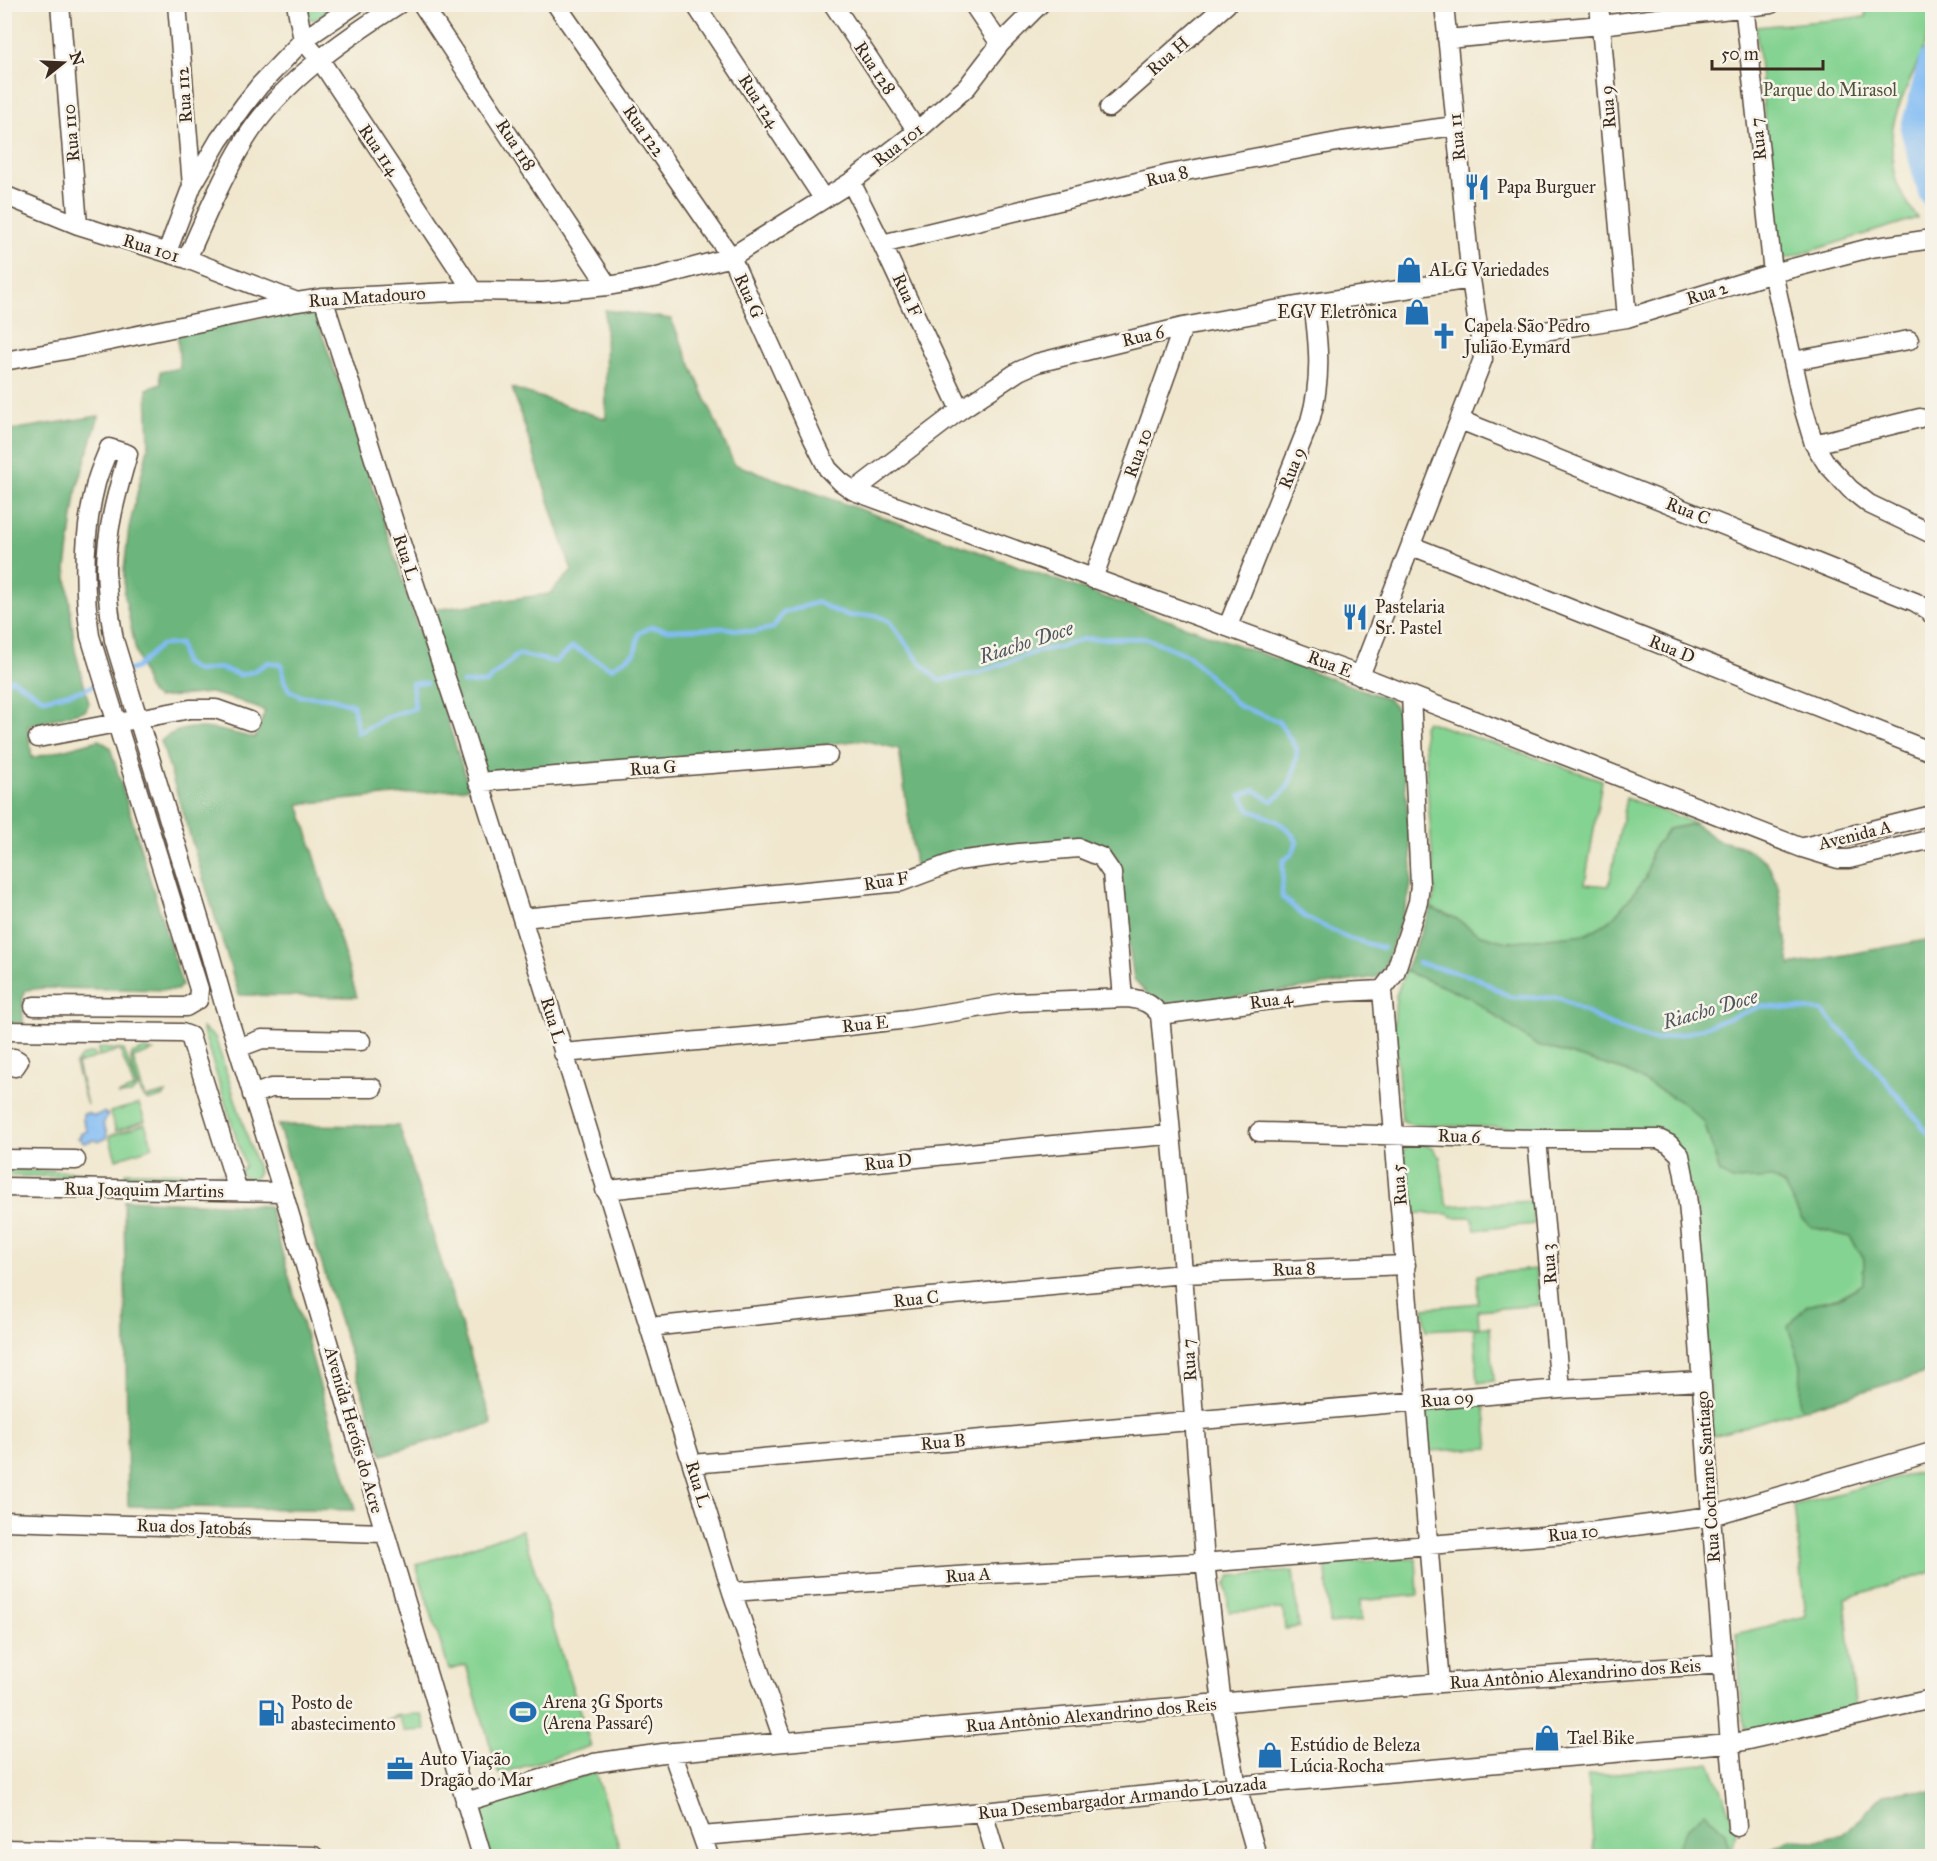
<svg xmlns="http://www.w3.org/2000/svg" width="1937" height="1861" font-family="'IM FELL Great Primer',serif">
	<rect width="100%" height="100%" fill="#f7f3e8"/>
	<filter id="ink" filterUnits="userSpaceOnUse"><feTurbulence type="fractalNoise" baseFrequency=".0167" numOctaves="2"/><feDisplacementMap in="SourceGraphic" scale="12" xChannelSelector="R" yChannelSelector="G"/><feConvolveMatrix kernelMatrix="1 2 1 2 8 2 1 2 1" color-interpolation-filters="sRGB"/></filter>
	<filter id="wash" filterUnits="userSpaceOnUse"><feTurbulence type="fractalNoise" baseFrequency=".008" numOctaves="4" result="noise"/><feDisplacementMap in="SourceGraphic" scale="24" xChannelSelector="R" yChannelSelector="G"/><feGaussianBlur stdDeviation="1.35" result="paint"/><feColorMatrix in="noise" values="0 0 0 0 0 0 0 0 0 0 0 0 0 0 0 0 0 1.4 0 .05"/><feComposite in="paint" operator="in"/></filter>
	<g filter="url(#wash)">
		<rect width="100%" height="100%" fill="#f0e7ce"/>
		<path fill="#85d392" stroke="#607e58" stroke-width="1.5" d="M302,5H338L315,20L308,18Z
			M1865,5H1931C1932,48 1907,78 1895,118C1890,134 1891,171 1898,186C1903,197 1911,207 1917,218L1778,261L1756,27L1866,17Z
			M1426,721L1602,780L1585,884L1609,886L1626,798L1695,823L1669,829L1652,850L1646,877L1629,899L1610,921L1587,934L1506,942L1478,934L1455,918L1431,908L1435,894L1423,726Z
			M1405,971L1469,997L1535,1044L1626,1071L1685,1104L1704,1122L1720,1173L1733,1180L1773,1178L1784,1185L1802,1219L1812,1227L1850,1237L1864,1259L1863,1284L1839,1297L1807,1305L1788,1327L1801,1364L1800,1404L1803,1409L1713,1436L1696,1203L1659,1132L1417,1125H1411L1402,1120L1394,1023L1396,996Z
			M202,1028L215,1037L259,1173L253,1180L243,1177L240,1171L245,1166Z
			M101,1048L124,1050L137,1088L131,1094L117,1095L134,1088L120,1050L99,1056L98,1049Z
			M145,1049L153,1051L133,1058L145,1098L166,1093L164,1096L148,1101C140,1096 128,1063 132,1054Z
			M90,1053H94L97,1057L77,1064L87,1105L75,1064L81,1057Z
			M139,1104L145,1121L116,1131L110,1112Z
			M145,1124L153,1147L116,1159L109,1136Z
			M1407,1140L1424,1142L1427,1146L1433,1148L1437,1155L1440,1157L1446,1202L1449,1206L1532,1201L1534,1224L1475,1230L1472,1217H1452L1448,1214L1410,1213C1408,1193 1399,1158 1407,1140Z
			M5,1170L90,1172V1177L5,1176Z
			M125,1172L222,1173L225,1172L217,1179L125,1177Z
			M1536,1269L1540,1305L1478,1310L1479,1327L1426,1330L1424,1308L1478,1303L1477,1275Z
			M1490,1327L1494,1381L1478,1383L1474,1328Z
			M1484,1404L1489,1448L1429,1451C1426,1436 1418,1414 1436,1407Z
			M1932,1469V1572L1845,1598L1855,1705L1745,1741L1736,1634L1806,1616L1794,1505Z
			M522,1530L591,1746L499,1774L466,1665L449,1670L416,1565Z
			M1416,1558L1418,1595L1360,1601L1361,1621L1330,1624L1326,1569L1327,1563Z
			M1293,1571L1299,1627L1285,1629L1283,1609L1229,1612L1226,1584L1230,1576Z
			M422,1714L426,1730L405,1731L399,1717L380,1722L398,1715Z
			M1710,1763L1737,1827L1731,1856L1724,1831L1686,1829L1674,1853L1666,1856H1594L1588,1776Z
			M595,1772L622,1856H491L477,1810Z"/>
		<path fill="#6cb57c" stroke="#54704d" stroke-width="1.5" d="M313,309L342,391L469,788L299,804L357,997L239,995L161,741C188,717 224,732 255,738L265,711L237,700L210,693L157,698L150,693L144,678L136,652L124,592V570L129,528L149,443L147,389L161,384L160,372L180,368L177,332Z
			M605,310L671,319L734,464L1388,699L1399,712L1412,867L1411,885L1408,899L1383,971L1376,977L1286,991L1165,1005L1149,996L1134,979L1125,921L1121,866L1107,848L953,861L916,873L899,749L863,740L483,784L426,611L549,594L572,571L512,388L606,419Z
			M99,416L77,488L66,568L75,650L89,703L86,710L28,726L32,758L99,740L110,747L182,985L177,990L44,988L26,990L23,997V1023H5V431Z
			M1695,824L1717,840L1744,847L1767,862L1778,886L1790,965L1932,939V1371L1803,1409L1800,1404L1801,1364L1788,1327L1807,1305L1839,1298L1863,1284L1864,1259L1850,1237L1812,1227L1802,1219L1784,1185L1773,1178L1732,1180L1720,1172L1704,1122L1685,1104L1626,1071L1535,1044L1469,997L1405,971L1431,908L1455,918L1478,934L1506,942L1587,934L1610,921L1629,899L1646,877L1652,850L1669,829Z
			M278,1125L399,1126L492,1424L382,1455Z
			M124,1200L269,1206L355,1510L128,1506Z
			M1911,1790L1932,1792V1856H1737L1766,1851L1791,1840L1818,1841L1844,1834L1884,1794Z
			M1705,1812L1724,1831L1731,1856H1666L1674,1853L1686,1829Z"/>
		<path fill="#82bcf4" stroke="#5e7389" stroke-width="1.5" d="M103,1112L108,1115L103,1124L107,1132L106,1138L100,1141L93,1140L85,1143L78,1138L81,1136L80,1134L87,1131L83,1120V1114L87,1113L95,1116Z"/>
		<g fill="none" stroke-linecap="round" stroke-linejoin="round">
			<path stroke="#82bcf4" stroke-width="4.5" d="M127,671L136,668L161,645L180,644L184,663L197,671L219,668L240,675L254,671L269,662L282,665L284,681L289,690L300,696L331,698L353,705L358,733L389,716L415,708L412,683H426
				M463,683H486L518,654L555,662L573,647L611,668L635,653L639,633L651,627L669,630L724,628L753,632L773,628L783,613L818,602L836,612L852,616L876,615L889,621L919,661L939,681L978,673L1038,651L1064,646L1083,639L1146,638L1188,655L1239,706L1278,721L1297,749C1295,771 1293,790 1271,801L1255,790L1241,795L1249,810C1270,818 1286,822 1297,842L1292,854L1283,861L1282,897L1305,917L1348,938L1383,948
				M4,684L12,679L44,699L83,690L100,683
				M1418,963L1475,977L1510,997L1560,998L1610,1025L1655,1040L1691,1032L1762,1006L1822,1011L1866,1057L1932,1138"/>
			<path stroke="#82bcf4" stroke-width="27" d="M1932,61L1914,130L1932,193"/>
		</g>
	</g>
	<g filter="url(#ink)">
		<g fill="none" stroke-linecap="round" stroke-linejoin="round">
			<g stroke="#564638" stroke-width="21">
				<path id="minor" d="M60,4L78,225
					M177,4L192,186
					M296,4L303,40L320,60L473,291
					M422,4L608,286
					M556,4L731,257L813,439L828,469L841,482L854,491L1356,674L1802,848L1838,859H1849L1932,839
					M695,4L823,198
					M833,4L917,131
					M973,4L1000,44
					M1599,4L1627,318
					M1744,4L1773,273L1803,407L1814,444L1826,463L1850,489L1869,504L1932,534
					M1447,39L1601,25L1771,4
					M1109,108L1227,4
					M851,182L882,244L960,410
					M4,195L78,225L187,259L297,302
					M882,244L1170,174L1342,141L1455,126
					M167,252L192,186L219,140L245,104L260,85L303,40L356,4
					M187,259C205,218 222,178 245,140C281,82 343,40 399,4
					M323,298L395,525L463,729L732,1592L784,1742
					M1481,341L1627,318L1773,273L1870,248L1932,239
					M4,361L66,350L297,302L323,298L473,291L543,292L608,286L654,278L731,257L851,182L917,131L967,87L1000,44L1040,4
					M1793,361L1909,340
					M1460,420L1915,602L1930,611L1932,615
					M1814,444L1920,418
					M854,491L960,410L1019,371L1037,363L1183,327L1313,303L1471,279
					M1412,546L1932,752
					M1093,579L1183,327
					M1228,626L1310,421C1322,379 1319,346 1313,303
					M1360,676L1483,359L1471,279L1444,4
					M1411,695L1420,885L1418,902L1395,973L1382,990C1402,1221 1419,1452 1440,1683
					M38,738L190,709H216L250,721
					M478,782L828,755
					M1804,847L1932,815
					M522,918L901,882L957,861L1019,853L1079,848L1101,857L1112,873L1123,998
					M34,1006L186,1007L198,1000L199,989L90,636C83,585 83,533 96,483C99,471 105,459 109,448L128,454C117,492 106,531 106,571C107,595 110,617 114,640L210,954L224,1004L283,1192L482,1856
					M1160,1015L1178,1208L1205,1562L1222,1704L1237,1786L1257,1856
					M1160,1015L1323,993L1382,990
					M4,1031L182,1033L190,1036L238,1191
					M238,1048L262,1039L361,1041
					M563,1053L788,1033L908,1019L1015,1002L1128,998C1143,1000 1151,1003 1160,1015
					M14,1058L19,1061L15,1067L13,1059Z
					M252,1095L271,1088H373
					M1259,1132L1537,1139H1659L1669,1144L1680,1155L1684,1175L1688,1204L1693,1257L1711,1516L1737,1827
					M1537,1139L1560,1389
					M4,1159L76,1160
					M4,1187L283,1192
					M605,1190C794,1172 982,1149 1170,1135
					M650,1327L920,1298L1183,1274L1406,1265
					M692,1464L1560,1389L1701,1381
					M4,1521L384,1533
					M732,1592L971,1575L1214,1562L1581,1533L1711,1516L1932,1452
					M672,1752L709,1856
					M465,1802L594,1763L663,1753L1440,1683L1723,1664
					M983,1812L996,1856
					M702,1836L983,1812L1237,1786L1739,1742L1932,1699
					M4,1849L314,1856"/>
			</g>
			<use href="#minor" stroke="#fff" stroke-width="18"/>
		</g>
	</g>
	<defs>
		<g id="restaurant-bare" transform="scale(2.07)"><path d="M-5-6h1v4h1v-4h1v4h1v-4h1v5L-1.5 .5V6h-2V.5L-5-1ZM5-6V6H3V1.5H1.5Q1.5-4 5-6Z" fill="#1f6fb2" stroke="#f7f3e8" stroke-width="2.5" paint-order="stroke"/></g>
		<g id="shop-bare" transform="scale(2.07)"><path d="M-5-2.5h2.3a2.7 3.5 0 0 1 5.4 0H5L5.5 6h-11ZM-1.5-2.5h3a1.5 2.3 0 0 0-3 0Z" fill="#1f6fb2" stroke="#f7f3e8" stroke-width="2.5" paint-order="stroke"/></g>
		<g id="church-bare" transform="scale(2.07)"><path d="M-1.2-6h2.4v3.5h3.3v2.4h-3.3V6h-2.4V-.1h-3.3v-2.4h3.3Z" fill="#1f6fb2" stroke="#f7f3e8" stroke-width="2.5" paint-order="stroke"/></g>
		<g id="stadium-bare" transform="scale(2.07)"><path d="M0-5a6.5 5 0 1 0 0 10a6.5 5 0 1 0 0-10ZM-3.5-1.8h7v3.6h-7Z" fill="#1f6fb2" stroke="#f7f3e8" stroke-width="2.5" paint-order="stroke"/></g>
		<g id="fuel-bare" transform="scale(2.07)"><path d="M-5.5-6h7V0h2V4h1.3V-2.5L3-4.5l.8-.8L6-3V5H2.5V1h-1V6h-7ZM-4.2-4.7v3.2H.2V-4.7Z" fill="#1f6fb2" stroke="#f7f3e8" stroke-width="2.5" paint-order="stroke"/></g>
		<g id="office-bare" transform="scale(2.07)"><path d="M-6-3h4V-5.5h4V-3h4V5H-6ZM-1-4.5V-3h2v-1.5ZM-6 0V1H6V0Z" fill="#1f6fb2" stroke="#f7f3e8" stroke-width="2.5" paint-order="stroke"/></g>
	</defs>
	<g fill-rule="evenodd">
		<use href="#restaurant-bare" x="1477" y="187"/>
		<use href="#shop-bare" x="1409" y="270"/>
		<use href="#shop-bare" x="1417" y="312"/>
		<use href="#church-bare" x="1444" y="336"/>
		<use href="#restaurant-bare" x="1355" y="617"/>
		<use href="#stadium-bare" x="523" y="1712"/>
		<use href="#fuel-bare" x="271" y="1713"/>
		<use href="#shop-bare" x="1547" y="1738"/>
		<use href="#shop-bare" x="1270" y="1755"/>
		<use href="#office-bare" x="400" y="1769"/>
	</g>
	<g text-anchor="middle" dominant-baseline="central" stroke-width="5" stroke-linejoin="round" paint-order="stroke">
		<g font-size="18" fill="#3b2a1e" stroke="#f7f3e8">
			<text transform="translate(1168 56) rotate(-41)">Rua H</text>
			<text transform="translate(875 68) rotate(56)">Rua 128</text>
			<text transform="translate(184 95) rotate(-94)">Rua 112</text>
			<text transform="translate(759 101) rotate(57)">Rua 124</text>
			<text transform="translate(1608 107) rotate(-95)">Rua 9</text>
			<text transform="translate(644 131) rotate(55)">Rua 122</text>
			<text transform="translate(71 133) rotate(-95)">Rua 110</text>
			<text transform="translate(1457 137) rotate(-96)">Rua 11</text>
			<text transform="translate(1758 139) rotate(-96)">Rua 7</text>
			<text transform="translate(516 145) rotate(57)">Rua 118</text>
			<text transform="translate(898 145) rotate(-38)">Rua 101</text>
			<text transform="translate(379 150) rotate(56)">Rua 114</text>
			<text transform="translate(1167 176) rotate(-13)">Rua 8</text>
			<text transform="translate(151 248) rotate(17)">Rua 101</text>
			<text transform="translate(1707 293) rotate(-17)">Rua 2</text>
			<text transform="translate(907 295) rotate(65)">Rua F</text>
			<text transform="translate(749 296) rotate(66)">Rua G</text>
			<text transform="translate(367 297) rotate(-4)">Rua Matadouro</text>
			<text transform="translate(1143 336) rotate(-13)">Rua 6</text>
			<text transform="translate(1138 453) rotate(-70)">Rua 10</text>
			<text transform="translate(1292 468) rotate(-68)">Rua 9</text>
			<text transform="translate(1688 511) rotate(22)">Rua C</text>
			<text transform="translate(406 557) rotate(72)">Rua L</text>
			<text transform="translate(1672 649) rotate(22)">Rua D</text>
			<text transform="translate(1330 664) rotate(21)">Rua E</text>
			<text transform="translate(653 768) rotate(-4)">Rua G</text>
			<text transform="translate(1855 835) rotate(-14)">Avenida A</text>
			<text transform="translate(886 881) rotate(-9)">Rua F</text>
			<text transform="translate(1271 1000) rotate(-8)">Rua 4</text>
			<text transform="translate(553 1020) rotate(73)">Rua L</text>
			<text transform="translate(865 1024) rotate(-6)">Rua E</text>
			<text transform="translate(1459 1136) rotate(2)">Rua 6</text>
			<text transform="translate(888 1162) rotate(-6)">Rua D</text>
			<text transform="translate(1399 1185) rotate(-95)">Rua 5</text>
			<text transform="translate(144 1190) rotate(1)">Rua Joaquim Martins</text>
			<text transform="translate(1549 1264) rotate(-95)">Rua 3</text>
			<text transform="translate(1294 1269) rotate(-2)">Rua 8</text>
			<text transform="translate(916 1299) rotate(-6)">Rua C</text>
			<text transform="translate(1189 1360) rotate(-94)">Rua 7</text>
			<text transform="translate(1447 1399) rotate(-5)">Rua 09</text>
			<text transform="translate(354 1430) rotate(74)">Avenida Heróis do Acre</text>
			<text transform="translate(943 1442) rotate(-5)">Rua B</text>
			<text transform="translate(1708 1477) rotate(-94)">Rua Cochrane Santiago</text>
			<text transform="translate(698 1484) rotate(73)">Rua L</text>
			<text transform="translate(194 1527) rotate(2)">Rua dos Jatobás</text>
			<text transform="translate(1573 1533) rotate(-6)">Rua 10</text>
			<text transform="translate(968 1575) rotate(-4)">Rua A</text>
			<text transform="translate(1575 1674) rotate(-4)">Rua Antônio Alexandrino dos Reis</text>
			<text transform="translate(1091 1715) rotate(-5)">Rua Antônio Alexandrino dos Reis</text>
			<text transform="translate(1122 1798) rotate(-6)">Rua Desembargador Armando Louzada</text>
		</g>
		<g font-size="18" fill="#4e543b" stroke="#f7f3e8">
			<text x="1830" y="90">Parque do Mirasol</text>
		</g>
		<g font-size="18" fill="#3b2a1e" stroke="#f7f3e8" text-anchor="start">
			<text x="1497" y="187">Papa Burguer</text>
			<text x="1429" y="270">ALG Variedades</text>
			<text x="1397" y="312" text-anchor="end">EGV Eletrônica</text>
			<text x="1464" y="326">Capela São Pedro<tspan x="1464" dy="21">Julião Eymard</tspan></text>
			<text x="1375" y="607">Pastelaria<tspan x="1375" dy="21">Sr. Pastel</tspan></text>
			<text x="543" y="1702">Arena 3G Sports<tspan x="543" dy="21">(Arena Passaré)</tspan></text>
			<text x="291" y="1703">Posto de<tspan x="291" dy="21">abastecimento</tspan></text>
			<text x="1567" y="1738">Tael Bike</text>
			<text x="1290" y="1745">Estúdio de Beleza<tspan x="1290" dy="21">Lúcia Rocha</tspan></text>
			<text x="420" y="1759">Auto Viação<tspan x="420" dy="21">Dragão do Mar</tspan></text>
		</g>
		<g font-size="20" font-style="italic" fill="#50565e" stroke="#f7f3e8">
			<text transform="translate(1026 642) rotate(-18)">Riacho Doce</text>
			<text transform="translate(1710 1009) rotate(-16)">Riacho Doce</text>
		</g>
	</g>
	<rect width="1937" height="1861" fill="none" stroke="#f7f3e8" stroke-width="24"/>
	<g transform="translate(63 63) rotate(72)" stroke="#f7f3e8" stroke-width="4.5" paint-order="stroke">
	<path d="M0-4.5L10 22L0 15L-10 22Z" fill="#3b2a1e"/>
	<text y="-9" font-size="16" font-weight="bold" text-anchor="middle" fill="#3b2a1e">N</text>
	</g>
	<path d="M1712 60v9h111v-9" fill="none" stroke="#3b2a1e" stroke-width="3"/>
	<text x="1721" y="60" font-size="18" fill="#3b2a1e" stroke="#f7f3e8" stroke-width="4.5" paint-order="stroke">50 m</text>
</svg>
